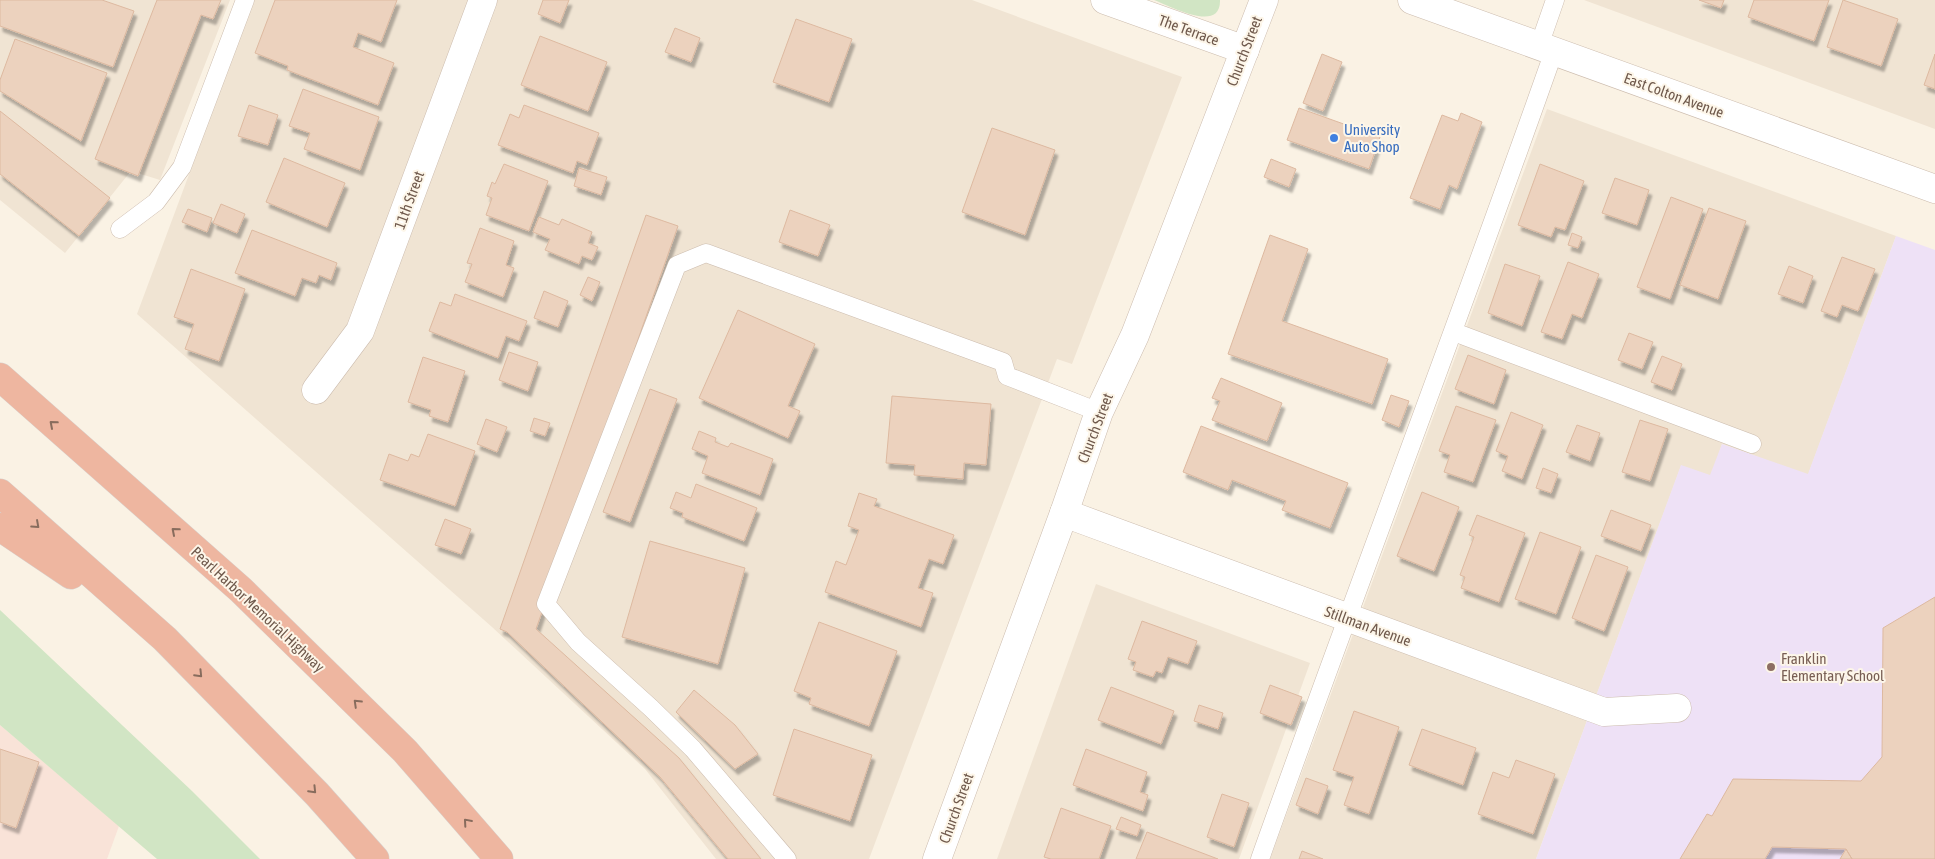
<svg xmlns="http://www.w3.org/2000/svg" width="1935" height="859" font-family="'Asap Condensed',sans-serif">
	<defs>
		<filter id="shadow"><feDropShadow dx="3" dy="5.5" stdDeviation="1" flood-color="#0004"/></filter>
	</defs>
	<rect width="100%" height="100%" fill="#faf2e4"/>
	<path fill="#f0e4d3" d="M0,0H230L160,180L131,171L65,253L0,200Z
		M254,0H972L1182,77L1072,364L1057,359L869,859H716L645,769L492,627L137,314Z
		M1584,0H1935V129Z
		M1547,109L1896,236L1808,475L1722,444L1711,476L1681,466L1536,859H1270Z
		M1096,584L1310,663L1239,859H997Z"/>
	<path fill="#f9e3d8" d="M0,725L119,826L107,859H0Z"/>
	<path fill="#eee1f6" d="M1896,236L1935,250V859H1536L1681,465L1710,475L1722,444L1808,474Z"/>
	<path fill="#d1e5c4" d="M1154,0H1220C1221,34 1170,6 1154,0Z
		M0,610L192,791L260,859H157L0,725Z"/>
	<path fill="#ecd2be" stroke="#ddb9a0" filter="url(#shadow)" d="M0,0H102L134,11L113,67L0,26Z
		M157,0H221L213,19L201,15L138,176L95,159Z
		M275,0H397L381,42L358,33L353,47L394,63L378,105L287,70L288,66L255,53Z
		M543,0H569L560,23L538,14Z
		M1699,0H1724L1721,8Z
		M1754,0H1829L1814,41L1748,17Z
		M1843,0L1898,19L1881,66L1827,47Z
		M796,19L852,39L829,102L773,82Z
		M675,28L700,38L691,62L665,52Z
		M540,36L607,62L588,111L521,85Z
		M15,39L107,73L81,141L0,91V80Z
		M1322,54L1342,62L1323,111L1303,103Z
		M1935,54V89L1924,85Z
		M303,89L379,117L360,170L304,149L310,133L289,126Z
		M249,105L278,115L268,145L238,136Z
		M524,105L599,133L587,165L577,161L573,173L498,145L510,114L519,118Z
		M1299,108L1380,137L1369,169L1287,140Z
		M0,111L110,198L79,236L0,174Z
		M1461,113L1482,122L1457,189L1449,185L1440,209L1410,198L1442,115L1458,121Z
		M992,128L1055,150L1025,235L962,212Z
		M284,158L345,183L327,227L266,202Z
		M1271,159L1296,169L1289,187L1264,177Z
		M504,164L548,181L529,231L486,215L492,198L487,196L492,182L495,184Z
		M1540,164L1584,181L1565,230L1555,227L1551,237L1518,225Z
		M579,168L607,177L601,195L574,186Z
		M1615,178L1649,190L1637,225L1602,213Z
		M1671,197L1703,209L1670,299L1637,287Z
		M221,204L245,214L237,233L213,223Z
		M1709,208L1746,221L1718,299L1680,285Z
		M188,209L212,218L207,232L182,222Z
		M790,210L830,225L818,256L779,242Z
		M646,215L678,226L536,629L679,758L761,859H728L660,777L507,632L500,629Z
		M539,217L559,225L562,219L592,232L588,243L598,247L592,260L582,256L579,264L545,250L550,239L533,232Z
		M480,228L514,241L506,265L514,268L503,297L465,282L472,264L467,263Z
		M252,230L337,263L331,280L319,275L316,283L302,278L295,296L235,273Z
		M1572,233L1582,237L1578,248L1568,245Z
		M1270,235L1308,249L1282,321L1388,359L1372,404L1228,354Z
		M1842,257L1875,269L1858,311L1842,305L1837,317L1821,311Z
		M1568,262L1599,274L1582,318L1572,314L1562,339L1541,332Z
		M1505,264L1540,276L1522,326L1488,313Z
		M1789,266L1813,276L1803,303L1778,294Z
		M191,269L245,289L219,361L185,349L194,324L174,317Z
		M588,277L600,282L592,301L580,295Z
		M544,291L568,301L558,327L534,318Z
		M455,294L527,321L519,341L506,336L498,358L429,331L440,302L451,306Z
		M738,310L815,344L788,406L800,411L788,438L699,398Z
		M1629,333L1653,342L1642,369L1618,360Z
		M509,352L538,362L528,391L499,380Z
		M1468,355L1506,370L1494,404L1455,389Z
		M1662,356L1682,364L1672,390L1651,382Z
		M423,357L465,371L448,422L429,416L431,410L408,402Z
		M1221,378L1282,403L1267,441L1212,420L1220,401L1212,398Z
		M650,389L677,399L630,522L603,512Z
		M1391,395L1409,401L1399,427L1382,420Z
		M892,396L991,404L986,465L964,463L963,479L914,475L915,465L886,463Z
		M1456,406L1496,420L1473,482L1444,472L1450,455L1439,451Z
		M1511,412L1543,425L1522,479L1502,471L1508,456L1496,451Z
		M534,418L550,423L545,436L530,431Z
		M486,419L507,427L497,452L477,444Z
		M1640,420L1668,429L1650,481L1622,472Z
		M1577,425L1600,433L1590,461L1566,452Z
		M1201,426L1348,483L1330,528L1282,510L1286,501L1232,480L1228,490L1183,472Z
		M699,431L716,438L715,442L728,447L731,443L773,459L760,495L702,473L708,456L692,449Z
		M428,434L475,451L455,506L380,480L389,454L408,461L411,454L419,457Z
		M1543,468L1558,474L1551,493L1536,488Z
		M696,484L757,508L744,541L682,517L683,513L670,508L676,492L691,498Z
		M1422,492L1459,507L1434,571L1397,556Z
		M859,493L877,499L874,506L954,535L943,564L929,559L918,588L933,593L921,627L825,592L836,561L846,565L859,530L848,526Z
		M1611,510L1651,525L1641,551L1601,536Z
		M1477,515L1525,533L1499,602L1461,588L1465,577L1460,575L1474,537L1469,535Z
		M445,519L471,529L461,554L435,545Z
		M1540,532L1581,547L1556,614L1515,599Z
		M650,541L745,568L718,664L622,637Z
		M1596,555L1628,567L1604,631L1572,618Z
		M1935,597V859H1852L1846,849L1772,847L1765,859H1680L1707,814L1712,816L1733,779L1861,781L1882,757L1883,628Z
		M1142,621L1197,641L1188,664L1168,657L1162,673L1156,671L1153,677L1133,670L1136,662L1128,659Z
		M819,622L897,651L869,726L809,704L811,698L794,691Z
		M1270,685L1302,697L1291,725L1260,713Z
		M1111,687L1174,711L1161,744L1098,720Z
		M694,690L735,725L758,754L735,769L676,712Z
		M1199,705L1223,713L1218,729L1194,721Z
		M1354,711L1399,727L1369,814L1344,805L1354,777L1333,770Z
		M794,729L872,755L850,821L773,795Z
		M1422,729L1476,748L1463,785L1409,765Z
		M0,749L39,762L16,828L0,822Z
		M1086,749L1147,772L1140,792L1148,795L1143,811L1073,785Z
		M1516,760L1555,774L1533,834L1478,814L1493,772L1509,778Z
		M1306,778L1328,786L1318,814L1296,805Z
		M1222,794L1249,803L1234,847L1207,837Z
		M1061,808L1111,826L1099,859H1051L1044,857Z
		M1121,817L1141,825L1137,836L1116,829Z
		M1147,832L1218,859H1136Z
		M1846,849L1852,859H1840Z
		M1302,851L1323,859H1299Z"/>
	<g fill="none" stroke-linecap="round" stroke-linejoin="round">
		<g stroke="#ccbcae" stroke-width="19">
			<path id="service" d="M1539,46L1555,0
				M120,229L156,202L182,167L245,0
				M1454,332L1752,444
				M787,859L693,749L651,708L578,642L546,604L677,265L706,253L1003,362L1007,376L1099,412
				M1260,859C1356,589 1459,321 1554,51"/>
		</g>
		<g stroke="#ccbcae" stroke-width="29">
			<path id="minor" d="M1105,0L1245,50
				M316,390L360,331L483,0
				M1064,513L1604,712L1677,708"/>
		</g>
		<g stroke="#ccbcae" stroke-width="29">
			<path id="tertiary" d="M1412,0L1935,189
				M937,859L1064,513L1099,412L1135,335L1264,0"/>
		</g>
		<g stroke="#d7d1cd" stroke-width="29">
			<path id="motorway" d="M0,377L241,590L405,751L499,859
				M0,493L165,639L317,794L375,859
				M0,527L71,575"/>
		</g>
		<use href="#service" stroke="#fff" stroke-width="18"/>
		<use href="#minor" stroke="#fff" stroke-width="28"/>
		<use href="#tertiary" stroke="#fff" stroke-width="28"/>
		<use href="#motorway" stroke="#eeb6a0" stroke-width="28"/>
	</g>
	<defs><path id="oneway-chevron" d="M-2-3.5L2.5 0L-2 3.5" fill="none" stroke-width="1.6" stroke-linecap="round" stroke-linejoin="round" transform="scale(1.25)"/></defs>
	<g stroke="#886c5d">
		<use href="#oneway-chevron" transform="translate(53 424) rotate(-139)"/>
		<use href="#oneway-chevron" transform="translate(36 525) rotate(42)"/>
		<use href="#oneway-chevron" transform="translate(175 531) rotate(-139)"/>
		<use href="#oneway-chevron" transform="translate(199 674) rotate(46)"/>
		<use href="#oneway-chevron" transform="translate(357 703) rotate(-136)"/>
		<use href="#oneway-chevron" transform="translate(313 790) rotate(46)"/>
		<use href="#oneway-chevron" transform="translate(467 822) rotate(-131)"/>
	</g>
	<circle fill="#3f7fe0" stroke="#fdf6e9" stroke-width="2" cx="1334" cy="138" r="5"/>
	<circle fill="#8d6e63" stroke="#fdf6e9" stroke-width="2" cx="1771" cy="667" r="5"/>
	<g text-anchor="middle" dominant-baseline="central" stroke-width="4" stroke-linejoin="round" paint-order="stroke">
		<g font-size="15" fill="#6f594c" stroke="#fdf6e9">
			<text transform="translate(1189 30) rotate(20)">The Terrace</text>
			<text transform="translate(1244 51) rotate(-69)">Church Street</text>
			<text transform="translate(1674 95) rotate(20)">East Colton Avenue</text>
			<text transform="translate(409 200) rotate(-70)">11th Street</text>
			<text transform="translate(1095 428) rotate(-69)">Church Street</text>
			<text transform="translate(258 609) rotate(43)">Pearl Harbor Memorial Highway</text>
			<text transform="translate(1368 626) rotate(20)">Stillman Avenue</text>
			<text transform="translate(956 808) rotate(-70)">Church Street</text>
		</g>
		<g font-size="15" fill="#366cbe" stroke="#fdf6e9" text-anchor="start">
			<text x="1344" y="129">University<tspan x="1344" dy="17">Auto Shop</tspan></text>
		</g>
		<g font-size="15" fill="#785e54" stroke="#fdf6e9" text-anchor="start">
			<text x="1781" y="658">Franklin<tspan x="1781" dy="17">Elementary School</tspan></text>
		</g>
	</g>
</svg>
